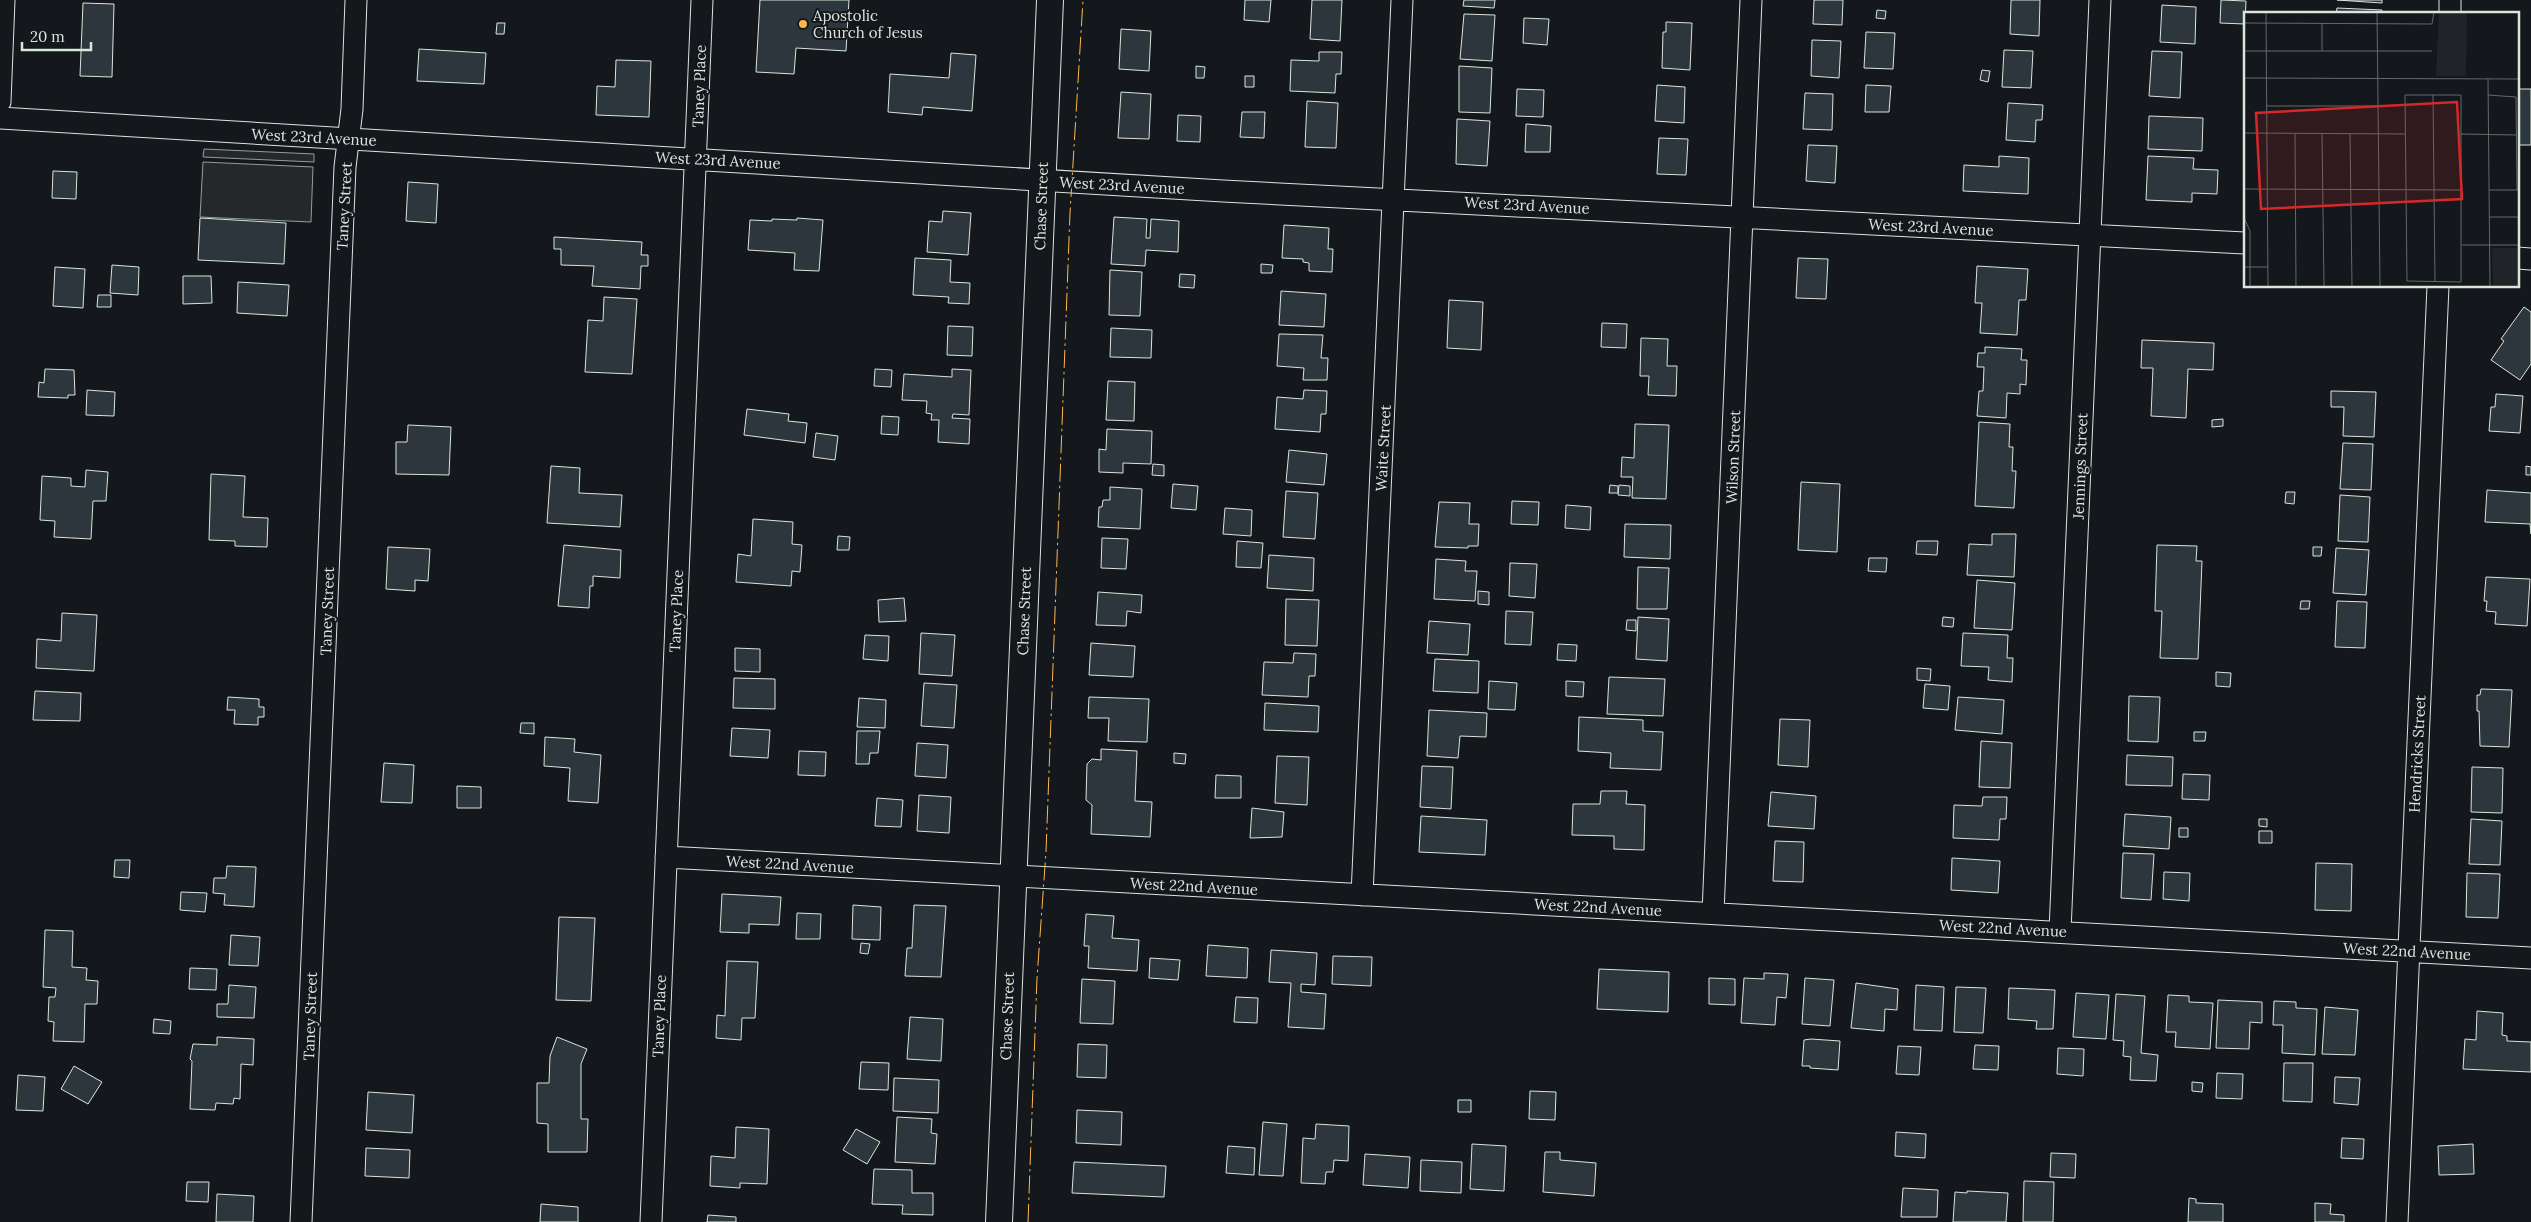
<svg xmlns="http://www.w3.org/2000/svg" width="2531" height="1222" font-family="Lora,serif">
	<rect width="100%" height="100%" fill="#14181c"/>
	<path fill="#24282b" stroke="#939e99" d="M204,149L314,154V162L203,157Z
		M203,162L313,167L311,222L200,217Z"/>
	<path fill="#2c363c" stroke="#d8e6dc" d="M760,0H849L846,51L796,48L794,74L756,72Z
		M1245,0H1271L1269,22L1244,20Z
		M1312,0H1342L1340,41L1310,39Z
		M1464,0H1495L1494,8L1463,6Z
		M1814,0H1843L1842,25L1813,24Z
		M2011,0H2040L2039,36L2010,34Z
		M2221,0L2246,1L2245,24L2220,23Z
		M2337,0H2382V3Z
		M83,3L114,4L112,77L80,76Z
		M2162,5L2196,7L2195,44L2160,42Z
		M2337,8L2382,10V14H2336Z
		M1877,10L1886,11L1885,19L1876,18Z
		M1464,14L1495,15L1492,61L1460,59Z
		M1524,18L1549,19L1547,45L1523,43Z
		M1666,22L1692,23L1690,70L1662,68L1663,32H1666Z
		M497,23H505L504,34H496Z
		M1121,29L1151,31L1149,71L1119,69Z
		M1866,32L1895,33L1893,69L1864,68Z
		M1812,40L1841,41L1839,78L1811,76Z
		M419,49L486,53L484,84L417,81Z
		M2004,50L2033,51L2031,88L2002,87Z
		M2152,51L2182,52L2180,98L2149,96Z
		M1319,52H1342L1341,74H1336L1335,93L1290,91L1291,60L1319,61Z
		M951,53L976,55L972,111L923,107L922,115L888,112L890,74L949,78Z
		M616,60L651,61L649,117L596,115L597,86L615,87Z
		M1196,66L1205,67L1204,78H1196Z
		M1459,66L1492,68L1490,113L1459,112Z
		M1982,70L1990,71L1988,82L1980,80Z
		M1245,76H1254V87H1245Z
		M1657,85L1685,87L1684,123L1655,121Z
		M1866,85L1891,86L1889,112H1865Z
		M1517,89L1544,90L1543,117L1516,116Z
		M2517,89H2531V145H2517Z
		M1121,92L1151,94L1149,139L1118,138Z
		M1805,93L1833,94L1832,130L1803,129Z
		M1307,101L1338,103L1336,148L1305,147Z
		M2008,103L2043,105L2042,120H2036L2035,142L2006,140Z
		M1242,112H1265L1264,138L1240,137Z
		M1178,115L1201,116L1200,142L1177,141Z
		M2149,116L2203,118L2202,151L2148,149Z
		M1457,119L1490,121L1487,166L1456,164Z
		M1526,124L1551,126L1550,152H1525Z
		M1659,138L1688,139L1686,175L1657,174Z
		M1808,145L1837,146L1835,183L1806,181Z
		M1999,156L2029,158L2028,194L1963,191L1964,165L1999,167Z
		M2148,156L2194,158L2193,169L2218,170L2217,194L2192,193V202L2146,200Z
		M53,171L77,172L76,199L52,198Z
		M408,182L438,184L436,223L406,221Z
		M943,211L971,213L968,255L927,252L929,221L942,222Z
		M1114,217L1147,219L1146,238H1150L1151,219L1179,221L1178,252L1146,250L1145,266L1111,264Z
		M200,218L286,223L284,264L198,260Z
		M797,218L823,220L819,271L794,270L795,253L748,250L750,220L772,221V219L797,220Z
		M1284,225L1329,228L1328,249H1333L1332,272L1309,271V263L1303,262V259L1282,258Z
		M554,237L642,242L641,255H648V266H641L640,289L592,286L594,266L561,265V249H554Z
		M915,258L951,260L950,282L970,283L969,304L948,303L949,297L913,295Z
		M1798,258L1828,259L1826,299L1796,298Z
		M1261,264L1273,265L1272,273H1261Z
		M112,265L139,267L138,295L110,293Z
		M1977,266L2028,269L2026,300H2019L2017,335L1980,333L1982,303H1975Z
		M55,267L85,269L83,308L53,306Z
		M1110,270L1142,272L1140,316L1109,315Z
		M1180,274L1195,275L1194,288L1179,287Z
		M183,276H211L212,303L183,304Z
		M238,282L289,285L287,316L237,313Z
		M1281,291L1326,294L1324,327L1279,325Z
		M98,295H111V307H97Z
		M604,297L637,299L632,374L585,372L588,320L603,321Z
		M1449,300L1483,302L1481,350L1447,348Z
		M2524,307L2531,312V364L2520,380L2491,360L2504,341L2501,339Z
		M1602,323L1627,324L1626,348L1601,347Z
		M948,326L973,327L972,356L947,355Z
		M1111,328L1152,330L1151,358L1110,357Z
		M1279,334L1323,335L1321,358H1328L1327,380H1303L1304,368L1277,366Z
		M1641,338L1668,339L1667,366H1677L1676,396L1648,395L1649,376H1640Z
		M2142,340L2214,343L2213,370L2188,369L2186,418L2151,416L2153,368H2141Z
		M1985,347L2022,349L2021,360H2027L2026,385L2020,384V394L2007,393L2006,418L1977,416L1979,391H1983L1984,367H1977L1978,353H1985Z
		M45,369L74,370L75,395H68V398L38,397L39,382L44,383Z
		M875,369L892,370L891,387L874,386Z
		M952,369L971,370L969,415L953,414L952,418L970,419L969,444L938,442L939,420H931L932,414L926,413L927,401L902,400L904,374L952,377Z
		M1108,381L1135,382L1134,421L1106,420Z
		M87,390L115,392L114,416L86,415Z
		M1304,390L1327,391L1326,414H1321L1320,432L1275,429L1277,397L1303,399Z
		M2331,391L2376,392L2374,437L2343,436L2344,407H2331Z
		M2496,394L2523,396L2520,433L2489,431L2491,407H2495Z
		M747,409L789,414L788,421L807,423L805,443L744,435Z
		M882,416L899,417L898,435L881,434Z
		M2223,419V426L2212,427V420Z
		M1979,422L2010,424L2009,447H2013L2012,471H2016L2014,508L1975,506Z
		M1635,424L1669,425L1666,499L1632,498L1633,477H1621L1622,457L1634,458Z
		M408,425L451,427L449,475L396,474V442H407Z
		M1107,429L1152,431L1151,464L1123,463V473L1099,472V449L1106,450Z
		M816,433L838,436L835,460L813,457Z
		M2343,443L2373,444L2371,490L2340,489Z
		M1289,450L1327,454L1324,485L1286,482Z
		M1153,464L1164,465V476L1152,475Z
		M551,466L580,468L579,493L622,495L620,527L547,523Z
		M2526,466L2531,467V475H2526Z
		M86,470L108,472L106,501H93L91,539L54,537L55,521L40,520L42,476L71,478V486L85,487Z
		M211,474L245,476L243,517L268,518L267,547L235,546V541L209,540Z
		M1801,482L1840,484L1837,552L1798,550Z
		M1173,484L1198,486L1196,510L1171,508Z
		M1610,485L1618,486V493H1609Z
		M1619,485L1630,486V496L1618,495Z
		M1110,487L1142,489L1140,529L1098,527L1099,507H1102L1103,500H1110Z
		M2487,490L2531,493V534L2530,524L2485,522Z
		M1286,491L1318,493L1315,539L1283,537Z
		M2286,492H2295L2294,504L2285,503Z
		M2340,495L2370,497L2368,542L2338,541Z
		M1512,501L1539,502L1538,525L1511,524Z
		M1439,502L1470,503L1469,524H1479L1478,546H1468V548L1435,547Z
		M1566,505L1591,507L1590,530L1565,528Z
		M1225,508L1252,510L1251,536L1223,534Z
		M753,519L793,522L792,544L802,545L800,572L792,571L791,586L736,582L738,554L751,556Z
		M1625,524L1671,525L1670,559L1624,557Z
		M1992,534H2016L2014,577L1967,575L1969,544L1992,545Z
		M838,536L850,537L849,550H837Z
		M1102,538L1128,539L1126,569L1101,568Z
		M1237,541L1263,543L1261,568L1236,567Z
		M1917,541H1938L1937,555L1916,554Z
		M564,545L621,550L620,578L593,576V586H590L589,608L558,606Z
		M2157,545L2197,546L2196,561H2202L2198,659L2160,658L2162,611H2155Z
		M388,547L430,549L428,581L415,580V591L386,589Z
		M2313,547H2322L2321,556H2313Z
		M2336,548L2369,550L2366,595L2333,593Z
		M1269,555L1314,558L1313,591L1267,588Z
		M1869,558H1887L1886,572L1868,571Z
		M1436,559L1466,561L1465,571H1477L1475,601L1434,599Z
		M1510,563L1537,564L1535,598L1509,596Z
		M1638,567L1669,568L1667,609H1637Z
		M2486,577L2530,579L2527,626L2495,624L2496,612L2486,611L2487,601H2484Z
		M1977,580L2015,583L2012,630L1974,628Z
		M1478,591L1489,592V605L1478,604Z
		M1098,592L1142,595L1141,613L1127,611L1126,626L1096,625Z
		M904,598L906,621L879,622L878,600Z
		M1286,599L1319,600L1317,646L1285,645Z
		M2301,601H2310L2309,609H2300Z
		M2337,601L2367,602L2365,648L2335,647Z
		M1506,611L1533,612L1531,645L1505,644Z
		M62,613L97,615L94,671L36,668L37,639L61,641Z
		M1638,617L1669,619L1667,661L1636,659Z
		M1943,617L1954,618L1953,627L1942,626Z
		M1627,620H1636V631L1626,630Z
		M1429,621L1470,624L1468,655L1427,653Z
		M921,633L955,635L952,676L919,674Z
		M1963,633L2008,635L2007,658H2013L2012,682L1988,680L1989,667L1961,666Z
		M865,635L889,636L888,661L863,659Z
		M1091,643L1135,646L1133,677L1089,675Z
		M1558,644L1577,645L1576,661L1557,660Z
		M735,648L760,649V672L735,671Z
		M1294,653L1316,654L1315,676H1309L1308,697L1262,695L1264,662L1293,663Z
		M1435,659L1479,661L1478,693L1433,691Z
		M1917,668L1931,669L1930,681L1917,680Z
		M2216,672L2231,673L2230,687L2216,686Z
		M1609,677L1665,679L1663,716L1607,714Z
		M734,678L775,679V709L733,708Z
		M1489,681L1517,683L1515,710L1488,709Z
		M1566,681L1584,682L1583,697L1566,696Z
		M924,683L957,685L954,728L921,726Z
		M1925,684L1950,686L1948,710L1923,708Z
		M2481,689L2512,690L2509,747L2480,746L2479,711H2477V695H2480Z
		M35,691L81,693L80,721L33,720Z
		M2129,696L2160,697L2158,742L2128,741Z
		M228,697L259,699V707H264V717H258V725L234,724L235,710H227Z
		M1089,697L1149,699L1147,742L1108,741L1109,718H1088Z
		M1958,697L2004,700L2002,734L1955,730Z
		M859,698L886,700L885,728L857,727Z
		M1265,703L1319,706L1318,732L1264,730Z
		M1429,710L1487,713L1486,737L1460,736L1458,758L1427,756Z
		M1579,717L1643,720V731L1663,732L1661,770L1610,768L1611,753L1578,751Z
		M1780,719L1810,720L1808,767L1778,765Z
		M521,723H534V734L520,733Z
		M732,728L770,730L768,758L730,756Z
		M857,731H880L878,753H870L869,764H856Z
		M2194,732H2206L2205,741H2194Z
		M545,737L575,739L574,752L601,755L598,803L568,801L570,768L544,766Z
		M1981,741L2012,743L2010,788L1979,787Z
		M917,743L948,745L946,778L915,776Z
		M1101,749L1137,751L1135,801L1152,802L1150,837L1091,834L1092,805L1086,800L1087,764L1092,759L1101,760Z
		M799,751L826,752L825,776L798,775Z
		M1174,753L1186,754L1185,764L1174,763Z
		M2127,755L2173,757L2172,786L2126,785Z
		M1277,756L1309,757L1307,805L1275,803Z
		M384,763L414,765L412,803L381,802Z
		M1422,766L1453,767L1451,809L1420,807Z
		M2472,767L2503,768L2502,813L2471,812Z
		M2183,774L2210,775L2209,800L2182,799Z
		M1216,775L1241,776V798H1215Z
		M457,786L481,787V808H457Z
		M1601,791H1627L1626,804L1645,805L1644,850L1614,849V836L1572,835L1573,804H1600Z
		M1771,792L1816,796L1814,829L1768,826Z
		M919,795L951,797L949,833L917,831Z
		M1983,797H2007L2006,819H2000L1999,840L1953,838L1954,805L1982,806Z
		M877,798L903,800L901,827L875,826Z
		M1252,808L1284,812L1282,837L1250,838Z
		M2125,814L2171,817L2169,849L2123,846Z
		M1421,816L1487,820L1485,855L1419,852Z
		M2259,819H2267V827L2259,826Z
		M2471,819L2502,821L2500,865L2469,864Z
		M2179,828H2188V837H2179Z
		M2259,831H2272V843H2259Z
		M1775,841L1804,842L1803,882L1773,881Z
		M2123,853L2154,854L2151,900L2121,898Z
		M1952,858L2000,861L1998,893L1951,890Z
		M115,860H130L129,878L114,877Z
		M2316,863L2352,864L2351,911L2315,910Z
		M227,866L256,867L254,907L224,905L225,894L213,893L214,878H226Z
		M2164,872L2190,873L2189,901L2163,899Z
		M2467,873L2500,874L2498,918L2466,917Z
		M181,892L207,893L205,912L180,910Z
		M722,894L781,897L779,925L749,924V933L720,932Z
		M853,905L881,907L880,940L852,939Z
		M914,905L946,906L941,977L905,976L907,948H912Z
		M797,913L821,914L820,939H796Z
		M1086,914L1114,916L1112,938L1139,940L1137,971L1088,968L1089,946H1084Z
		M559,917L595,918L591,1001L556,1000Z
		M45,930L73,931L72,967L87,968L86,980L98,981L97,1004H85L84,1042L53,1041L54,1022L48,1021L49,997H55L56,988L43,987Z
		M231,935L260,937L258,966L229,965Z
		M861,943L870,944L868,954L860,953Z
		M1208,945L1248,948L1247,978L1206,976Z
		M1271,950L1317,953L1315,985L1301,984V992L1326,994L1324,1029L1288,1027L1291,983L1269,982Z
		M1333,956L1372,957L1371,986L1332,984Z
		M1150,958L1180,960L1178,980L1149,978Z
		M727,961L758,962L755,1018H742L741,1040L716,1038L717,1015L725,1016Z
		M190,968L217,969L216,990L189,989Z
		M1599,969L1669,972L1668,1012L1597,1009Z
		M1764,973L1788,974L1786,998L1777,997L1775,1025L1741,1023L1744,978L1764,979Z
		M1709,978L1735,979V1005L1709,1004Z
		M1805,978L1834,980L1830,1026L1802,1024Z
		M1082,979L1115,981L1113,1024L1080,1023Z
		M1856,983L1898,989L1897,1010L1885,1009L1884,1031L1851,1028Z
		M229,985L256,987L254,1018L217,1017V1004H228Z
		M1916,985L1944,987L1942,1031L1914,1030Z
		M1956,987L1986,988L1983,1033L1954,1032Z
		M2009,988L2055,990L2053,1029H2036L2037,1021L2008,1019Z
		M2076,993L2109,995L2106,1039L2073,1037Z
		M2116,994L2145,996L2141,1053L2158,1055L2156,1081L2130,1080L2131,1057L2123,1056L2124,1041L2113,1040Z
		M2168,995L2189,996V1002L2213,1003L2210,1049L2175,1047L2176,1032H2166Z
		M1236,997L1258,998L1257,1023L1234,1022Z
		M2218,1000L2262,1002V1023L2250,1022L2249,1049L2216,1048Z
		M2274,1001L2296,1002V1008L2317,1009L2315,1055L2282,1053L2283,1025H2273Z
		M2325,1007L2358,1010L2355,1055L2322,1054Z
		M2477,1011L2503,1013L2502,1035L2507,1036V1041L2531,1042V1072L2463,1069L2465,1039L2476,1040Z
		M910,1017L943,1019L941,1061L907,1059Z
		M154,1019L171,1021L170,1034L153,1033Z
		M217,1037L254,1039L253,1065L241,1064L240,1099L234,1098L233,1104L216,1103L215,1110L190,1109L192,1061L190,1059L193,1044L217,1045Z
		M557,1037L587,1049L581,1064V1119H588L587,1152H548V1124L537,1123V1083H549L550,1056Z
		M1811,1039L1840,1041L1838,1070L1810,1068V1066H1802L1804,1040Z
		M1078,1044L1107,1045L1106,1078L1077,1077Z
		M1975,1045L1999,1046L1998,1070L1973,1069Z
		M1898,1046L1921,1047L1919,1075L1896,1074Z
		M2058,1048L2084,1049L2083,1076L2057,1074Z
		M861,1062L889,1063L888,1090L859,1089Z
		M2284,1063H2313L2312,1102L2283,1101Z
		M74,1066L102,1082L88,1104L61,1089Z
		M2217,1073L2243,1074L2242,1099L2216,1098Z
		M18,1075L45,1077L43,1111L16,1110Z
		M2335,1077L2360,1078L2358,1105L2334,1103Z
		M894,1078L939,1080L938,1113L893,1111Z
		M2192,1082L2203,1083L2202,1092L2192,1091Z
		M1530,1091L1556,1092L1555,1120L1529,1119Z
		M368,1092L414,1095L412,1133L366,1130Z
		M1458,1100H1471V1112H1458Z
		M1077,1110L1122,1112L1121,1145L1076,1143Z
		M897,1117L932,1119L931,1133L937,1134L935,1164L895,1162Z
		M1263,1122L1287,1124L1283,1176L1259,1175Z
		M1316,1124L1349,1126L1348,1161L1334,1160L1333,1172H1326L1325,1184L1301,1183L1303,1138L1315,1139Z
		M736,1127L769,1129L767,1184L740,1183V1188L710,1186L711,1156L735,1158Z
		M856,1129L880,1142L867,1164L843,1150Z
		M1896,1132L1926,1134L1925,1158L1895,1156Z
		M2342,1138L2364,1139L2363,1159L2341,1158Z
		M1472,1144L1506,1146L1504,1191L1470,1189Z
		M2473,1144L2474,1174L2439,1175L2438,1146Z
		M1228,1146L1255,1148L1254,1175L1226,1173Z
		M366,1148L410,1150L409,1178L365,1176Z
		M1545,1152H1560V1160L1596,1163L1594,1196L1543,1192Z
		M2051,1153L2076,1154L2075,1178L2050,1177Z
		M1365,1154L1410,1157L1408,1188L1363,1185Z
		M1421,1160L1462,1162L1461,1193L1420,1191Z
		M1074,1162L1166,1166L1164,1197L1072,1193Z
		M874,1169L912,1170V1193H933V1215L902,1214L903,1205L872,1204Z
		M2024,1181L2054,1182L2053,1222H2023Z
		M187,1182H209L208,1202L186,1201Z
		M1903,1188L1938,1190L1937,1217H1901Z
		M1967,1191L2008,1193L2006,1222H1953L1955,1192L1967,1193Z
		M217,1194L254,1196L253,1222H216Z
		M2189,1198L2196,1199V1203L2223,1204V1222H2188Z
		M2315,1203L2331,1204L2330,1214L2344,1215V1222H2315Z
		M541,1204L578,1207V1222H540Z
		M708,1215L736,1217V1222H707Z"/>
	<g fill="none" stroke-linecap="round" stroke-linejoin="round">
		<g stroke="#d8e6dc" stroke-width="23">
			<path id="minor" d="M2450,14V0
				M0,102L4,0
				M0,118L1223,191L2245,243
				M2517,258L2531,259
				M666,857L2531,958
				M1362,895L1402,0
				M1713,913L1751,0
				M2060,931L2100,0
				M301,1222L345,167L352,109L356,0
				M651,1222L702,0
				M2397,1222L2438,286"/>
		</g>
		<g stroke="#d8e6dc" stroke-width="28">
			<path id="tertiary" d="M999,1222L1050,0"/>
		</g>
		<use href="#minor" stroke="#14181c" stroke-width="21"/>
		<use href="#tertiary" stroke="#14181c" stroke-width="26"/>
		<path stroke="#ffb74d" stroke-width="1" stroke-dasharray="18 4 2.5 4" stroke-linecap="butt" d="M1028,1222L1037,978L1046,852L1070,213L1083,0"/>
	</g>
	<circle fill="#ffb74d" stroke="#14181c" stroke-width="2" cx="803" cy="24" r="5"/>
	<g text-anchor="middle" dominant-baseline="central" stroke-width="4" stroke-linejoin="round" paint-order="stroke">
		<g font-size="15" fill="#d8e6dc" stroke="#14181c" text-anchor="start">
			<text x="813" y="15">Apostolic<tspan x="813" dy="17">Church of Jesus</tspan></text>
		</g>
		<g font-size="15" fill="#d8e6dc" stroke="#14181c">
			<text transform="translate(699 86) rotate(-88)">Taney Place</text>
			<text transform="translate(314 137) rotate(3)">West 23rd Avenue</text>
			<text transform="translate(718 160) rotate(3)">West 23rd Avenue</text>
			<text transform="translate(1122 185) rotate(3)">West 23rd Avenue</text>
			<text transform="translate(1527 205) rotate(3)">West 23rd Avenue</text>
			<text transform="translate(344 206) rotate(-87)">Taney Street</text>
			<text transform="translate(1041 206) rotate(-88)">Chase Street</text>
			<text transform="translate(1931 227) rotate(3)">West 23rd Avenue</text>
			<text transform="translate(1383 448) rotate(-87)">Waite Street</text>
			<text transform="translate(1733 457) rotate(-88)">Wilson Street</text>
			<text transform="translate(2080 466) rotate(-88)">Jennings Street</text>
			<text transform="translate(327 611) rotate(-88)">Taney Street</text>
			<text transform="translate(676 611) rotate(-88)">Taney Place</text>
			<text transform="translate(1024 611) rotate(-88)">Chase Street</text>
			<text transform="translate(2417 754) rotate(-87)">Hendricks Street</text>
			<text transform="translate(790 864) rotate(3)">West 22nd Avenue</text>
			<text transform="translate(1194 886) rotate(3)">West 22nd Avenue</text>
			<text transform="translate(1598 907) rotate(3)">West 22nd Avenue</text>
			<text transform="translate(2003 928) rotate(3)">West 22nd Avenue</text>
			<text transform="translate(2407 951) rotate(3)">West 22nd Avenue</text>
			<text transform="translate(310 1016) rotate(-88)">Taney Street</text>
			<text transform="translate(659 1016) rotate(-88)">Taney Place</text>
			<text transform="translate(1007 1016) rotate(-88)">Chase Street</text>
		</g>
	</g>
	<g transform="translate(2244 12)">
		<rect width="275" height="275" fill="#14181c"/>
		<path d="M195,0H223L222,64H192ZM248,236H275V275H249Z" fill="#202428"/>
		<path fill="none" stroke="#626a69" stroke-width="1" d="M22,0L24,275M133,0L136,275M0,11L188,12L190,0M78,11V39M0,39H188M0,66L275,67M244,67L246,275M161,83H217V270L163,269ZM189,83L191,270M244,83L272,85L273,178M23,94H134M0,121L162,122M51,122L52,275M78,122L80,275M106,122L108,275M217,122L272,123M0,177L218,178M245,178H275M246,205H275M0,206L6,219V275M218,233H275M0,255H24"/>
		<path fill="#d62828" fill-opacity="0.15" stroke="#d62828" stroke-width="2.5" d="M213,90L218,187L17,197L12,101Z"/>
		<rect width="275" height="275" fill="none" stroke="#d8e6dc" stroke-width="2.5"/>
	</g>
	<path d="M22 42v8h69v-8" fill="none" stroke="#d8e6dc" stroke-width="2.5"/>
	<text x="30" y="42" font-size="15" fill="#d8e6dc" stroke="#14181c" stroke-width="4" paint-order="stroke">20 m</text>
</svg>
